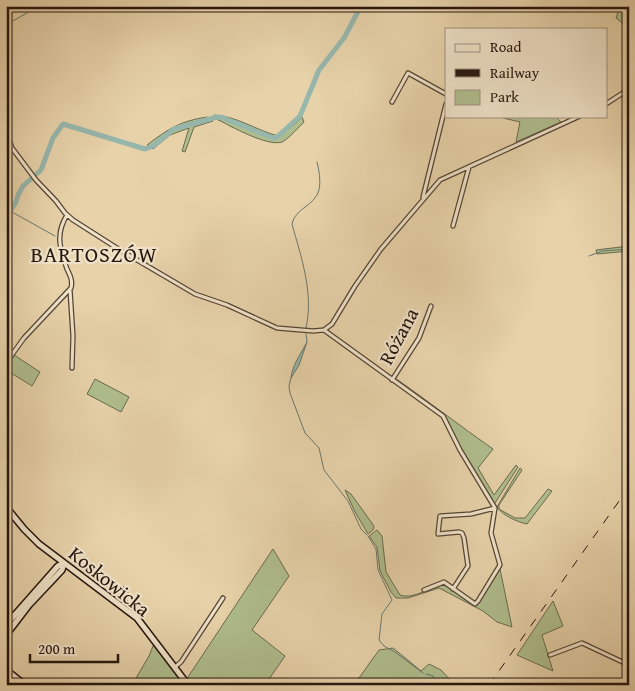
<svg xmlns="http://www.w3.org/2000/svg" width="635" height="691" font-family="'Gentium Book Plus',serif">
	<rect width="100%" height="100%" fill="#e7d2aa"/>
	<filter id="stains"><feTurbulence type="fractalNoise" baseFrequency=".004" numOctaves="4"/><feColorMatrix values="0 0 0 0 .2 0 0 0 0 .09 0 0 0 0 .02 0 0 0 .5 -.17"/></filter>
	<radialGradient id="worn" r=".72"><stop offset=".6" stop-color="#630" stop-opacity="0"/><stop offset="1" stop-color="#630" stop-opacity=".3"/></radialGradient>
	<path fill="#afbd8d" stroke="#6a6a4e" d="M620,6H629V28L616,18Z
		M214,115C236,116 256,130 278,136L291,127L302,117L304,122C298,128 291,136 284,141C274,148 242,132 232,127C227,125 224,122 218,120Z
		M503,116H555L561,122L516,142L520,122L503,118Z
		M207,117L213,121L194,127L185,152L182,151L189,128L170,135L153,149L147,145C168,129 180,121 207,117Z
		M629,246V251L597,254L596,250Z
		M14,355L40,372L32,386L6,370Z
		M395,378C428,401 460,426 493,449L478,468L494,495L516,465L518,467L495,503L494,504L462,450L446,418L394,379Z
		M95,379L129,397L121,412L87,394Z
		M520,468L522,470L499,505V509L515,518H525L548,489L552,491L527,524C517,522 502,515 497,507Z
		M345,490L351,494L374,526L373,530L368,534L355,512Z
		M377,530L382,536L386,572L400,595C415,600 429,586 444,585L477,605L500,569L512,627L497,622L483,611L439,588L408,598H396L391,592L380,571L377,547L369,536Z
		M273,549L289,576L252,630L285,656L265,685H192L188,677Z
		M553,601L563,626L542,635L553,671L517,655Z
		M153,646L158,648L182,681L180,685H132L149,656Z
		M393,648L421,671L429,664L441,670L455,685H354L379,650Z"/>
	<path fill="#97b7ac" stroke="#6a776d" d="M307,342L299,365L291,378C292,365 302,352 307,342Z"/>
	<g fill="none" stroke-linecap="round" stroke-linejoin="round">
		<path stroke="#6a776d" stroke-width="1" d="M6,25L39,6
			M10,211L55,236
			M589,256L602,251L629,249
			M306,328C314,293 301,257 292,224C295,208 315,206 319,190C321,180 319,171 317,162
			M306,334L307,342
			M291,378L289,386L290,393L305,433L319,448L324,470L348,501L361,529L367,535
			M368,536L376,549L378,570L392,600L382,614L379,640L384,646L395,652L423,673
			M426,674L433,676L438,685"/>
		<path stroke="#97b7ac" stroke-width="5" d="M6,217L16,202L18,195L23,186L41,170L53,138L63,124L145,149L153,146L174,129L217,117H221L273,138L277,137L300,116L319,70L344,38L361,6"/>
		<g stroke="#564535" stroke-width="5.5">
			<path id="street" d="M392,102L408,73L446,94
				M606,104L629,89
				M6,112L8,136L12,148L36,180L56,201L65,213L73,220L120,250L195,294L227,305L277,328L313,331L324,330L332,324L355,286L381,249L440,180L580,116
				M423,197L446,104
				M453,226L469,167
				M70,290L73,336L72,368
				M324,330L443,416L460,450L495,508
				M6,363L24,338L71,288C73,281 70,275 67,269C60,249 55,234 67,215
				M392,380L419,338L431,306
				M123,589L134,608L132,614
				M453,589L468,566L464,538L462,533L459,532L438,534L440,516L471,514L495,508
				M424,590L444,582L475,604L478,601L500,565L491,533L495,508
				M550,655L582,643L629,665
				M175,667L181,662L223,598
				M6,683L9,685"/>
		</g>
		<g stroke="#26160e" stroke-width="8">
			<path id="secondary" d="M6,507L24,529L39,544L137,618L188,685
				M6,625L58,566L64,563
				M6,635L29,605L62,570L64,563
				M6,670L25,685"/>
		</g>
		<use href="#street" stroke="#efe2c8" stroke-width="3"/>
		<use href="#secondary" stroke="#efe2c8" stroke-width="5"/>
		<path stroke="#26160e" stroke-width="1" stroke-dasharray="9 9" stroke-linecap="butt" d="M489,685L629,487"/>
	</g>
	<g text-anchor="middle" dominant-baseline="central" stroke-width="4.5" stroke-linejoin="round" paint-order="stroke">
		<g font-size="20" fill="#26160e" stroke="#efe2c8">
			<text transform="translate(398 336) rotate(-62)">Różana</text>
			<text transform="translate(110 581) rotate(39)">Koskowicka</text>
		</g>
		<g font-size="22" letter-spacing="1" fill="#26160e" stroke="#efe2c8">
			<text x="94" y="254">BARTOSZÓW</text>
		</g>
	</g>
	<rect width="635" height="691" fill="none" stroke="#e7d2aa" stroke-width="25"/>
	<rect x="8" y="8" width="620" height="676" fill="none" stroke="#26160e" stroke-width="2.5"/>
	<rect x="12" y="12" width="610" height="666" fill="none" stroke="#26160e"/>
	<rect x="445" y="28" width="162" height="90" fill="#efe2c8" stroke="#9f907e"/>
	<rect x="455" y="44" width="25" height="8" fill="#efe2c8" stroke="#9f907e"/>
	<text x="490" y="52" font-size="15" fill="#26160e">Road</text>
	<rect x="455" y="69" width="25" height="8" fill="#26160e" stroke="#9f907e"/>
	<text x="490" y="78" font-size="15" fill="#26160e">Railway</text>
	<rect x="455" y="90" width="25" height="15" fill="#afbd8d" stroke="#9f907e"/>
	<text x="490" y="102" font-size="15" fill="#26160e">Park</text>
	<path d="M30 654v8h88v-8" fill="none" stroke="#26160e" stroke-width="2.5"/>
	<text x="38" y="654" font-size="15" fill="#26160e" stroke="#efe2c8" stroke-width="4" paint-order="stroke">200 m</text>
	<rect width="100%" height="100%" filter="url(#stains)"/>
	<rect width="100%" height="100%" fill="url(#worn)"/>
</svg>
